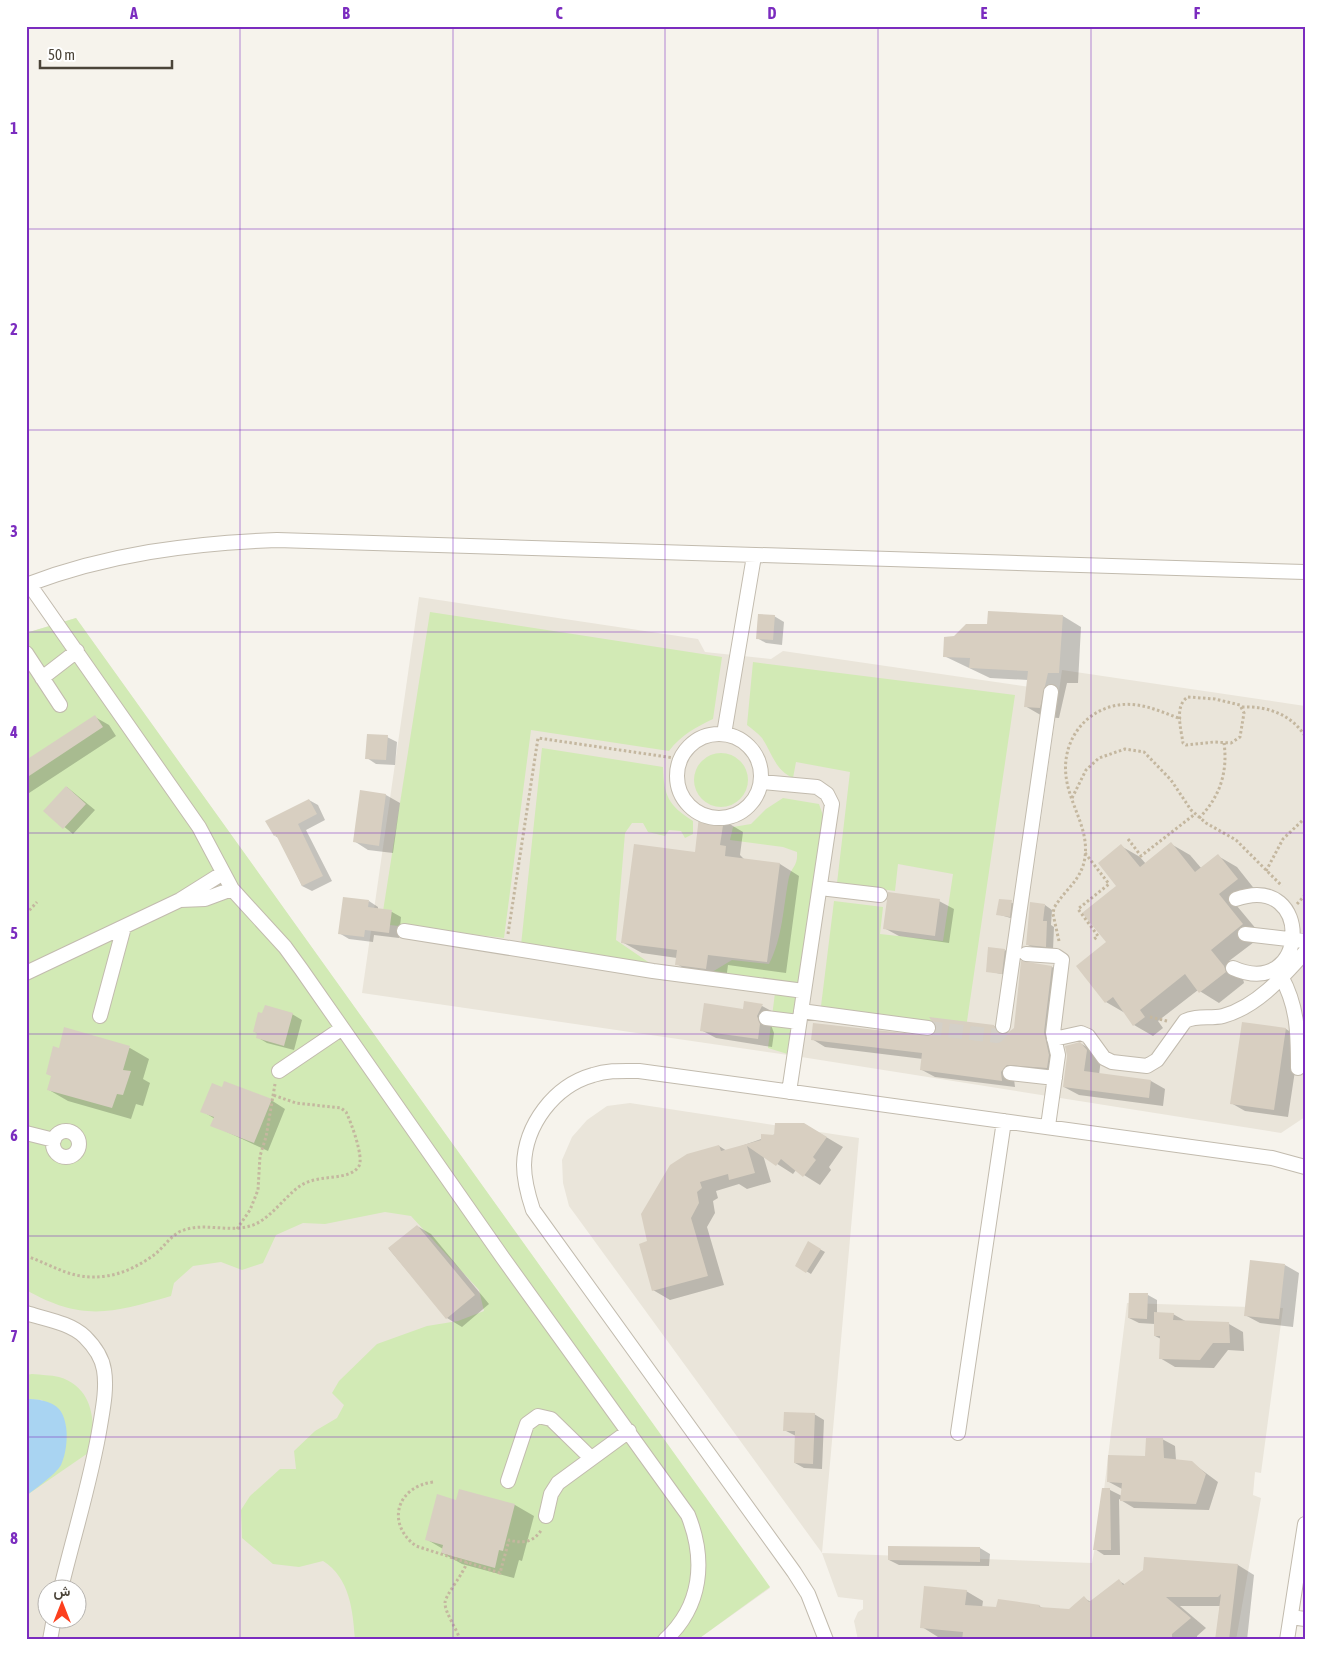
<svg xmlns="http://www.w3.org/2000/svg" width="1331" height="1666" font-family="'Asap Condensed',Vazirmatn,sans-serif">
	<rect width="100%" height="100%" fill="#f6f3ec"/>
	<path fill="#eae5da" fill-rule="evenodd" d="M419,597L698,639L705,652L771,659L783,651L1058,691L1030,896L1062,670L1305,706V1117L1281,1133L795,1056L362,993Z
		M76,618L770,1588L697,1640H26V633ZM48,1588H78V1618H48Z
		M630,1103L859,1138L822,1553L1092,1563L1101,1514L1127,1303L1283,1308L1261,1473L1255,1472L1253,1495L1261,1498L1236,1640H858L854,1621L858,1612L863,1609V1600L838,1597L822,1553L569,1206L563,1183L562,1160L572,1137L587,1120L607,1106Z"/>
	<path fill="#d2eab5" d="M430,612L722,657L713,719C696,727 681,735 669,751L531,730L504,938L381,924Z
		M76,618L770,1587L697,1640H355C353,1611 350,1578 323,1561L299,1567L273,1564L242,1538L241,1510L250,1496L280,1469H296L294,1451L315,1431L337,1418L344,1405L332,1393L339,1381L377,1344L427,1326L458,1321L484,1311L479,1290L411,1216L385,1212L325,1224L303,1223L276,1235L263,1263L242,1270L221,1262L193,1266L174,1283L171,1296C112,1313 83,1322 26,1290V633Z
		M753,662L1015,695L966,1028L821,1006L834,901L883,907L880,934L943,941L953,874L898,864L895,891L837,883L850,772L796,762L793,778C775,770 772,753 762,738C758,733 752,729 747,725Z
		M542,748L663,767C664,796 668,805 693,821V834L685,838L681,831L669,830L665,836L648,832L643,823H632L625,833L616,940L651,964L521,945Z
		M694 780a27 27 0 1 1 54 0a27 27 0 1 1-54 0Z
		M783,798L819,804L826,824L794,1056L768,1048L776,985L707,975L732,960L769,964C783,937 783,907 789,877C792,866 798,866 797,852L783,847L730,840L733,827L751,824L766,809Z
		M32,1374C41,1375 51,1375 59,1377C93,1387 96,1421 91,1451L27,1495L60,1466L66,1426L42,1400L26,1399V1375Z"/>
	<path fill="#a9d4f2" d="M26,1399C36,1399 51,1400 59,1409C70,1422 68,1450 61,1465C56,1474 35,1489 26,1496Z"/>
	<path fill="#0003" d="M774,616L784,622L782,645L766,643L757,638Z
		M1063,616L1081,627L1078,683H1067L1059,718L1044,717L1025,706L1028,680L990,678L944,656L955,637L989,625Z
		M95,717L109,725L116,736L26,795V762Z
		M387,737L397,742L395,765L376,764L367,758Z
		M67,787L95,810L73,834L45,811Z
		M361,791L386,795L400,803L393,853L368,850L354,841Z
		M309,800L318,805L325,820L306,830L332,881L312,891L302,886L279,838L275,836Z
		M723,820L743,832L740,855L745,860L780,864L799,876L786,973L728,965L726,980L696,976L677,964V958L642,953L622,942Z
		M1171,844L1190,855L1202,869L1218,856L1237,867L1256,891L1237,906L1262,936L1229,961L1243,979L1244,983L1219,1003L1198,990L1158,1021L1163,1028L1153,1036L1134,1025L1125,1013L1106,1002L1108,943L1118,886L1121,846L1140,857L1146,864Z
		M1000,900L1016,904L1014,919L997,914Z
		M369,901L378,907V910L392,912L401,917L399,938L374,935L373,942L349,939L339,933Z
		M939,901L954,909L949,943L899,936L884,928Z
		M1045,905L1052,910L1051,925L1054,927L1053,950L1036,949L1028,945Z
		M1005,950L1009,953L1006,975L987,971Z
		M1022,963L1052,967L1065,975L1057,1040L1061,1075L1014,1079L1015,1087L935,1077L922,1070L923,1059L825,1047L812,1039L931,1038L994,1026L1008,1034L1015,1028Z
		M745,1003L762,1006L777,1014L771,1025L774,1033L772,1047L716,1038L701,1030L744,1011Z
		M292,1014L302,1020L294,1050L267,1043L257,1037L258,1034L254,1031Z
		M1243,1023L1286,1029L1300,1038L1288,1117L1245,1111L1231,1103Z
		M1080,1043L1095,1052L1101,1059L1099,1075L1151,1081L1165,1089L1163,1106L1079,1095L1064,1087Z
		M130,1048L149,1059L143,1079L150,1083L143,1106L136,1104L131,1119L68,1101L49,1090L59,1049Z
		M271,1100L285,1109L268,1151L212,1125L215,1119L202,1111Z
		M804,1124L843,1147L829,1167L831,1170L820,1185L796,1170L793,1174L763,1155L771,1182L747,1189L739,1184L716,1191L718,1198L713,1201L715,1213L707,1227L724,1285L670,1300L653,1290L649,1242L719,1146L727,1151Z
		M417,1226L431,1234L489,1304L462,1327L447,1318L389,1249Z
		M809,1243L825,1252L811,1274L796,1265Z
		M1285,1265L1299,1273L1293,1327L1260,1323L1245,1315Z
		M1148,1295L1157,1300V1314H1173L1187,1322L1229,1324L1243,1332L1244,1351L1228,1350L1214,1368L1175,1367L1160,1358L1161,1339L1155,1336V1324L1139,1323L1129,1318Z
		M814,1414L824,1420L822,1469L804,1468L795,1463L796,1436L784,1430Z
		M1162,1439L1175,1446L1176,1460L1191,1462L1218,1482L1209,1510L1134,1508L1119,1499L1120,1555H1104L1095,1549L1110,1490L1122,1496V1489L1109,1482L1146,1457Z
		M460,1491L515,1505L534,1516L522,1561L519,1560L514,1578L462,1564L442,1553L443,1549L426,1539L457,1501Z
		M889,1547L980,1548L990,1554L989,1566L899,1565L889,1560Z
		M1145,1558L1238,1565L1254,1575L1247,1640H1216L1220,1606H1180L1206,1628L1197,1636V1640H964L938,1637L922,1627L966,1591L983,1601L982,1608L1039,1606L1043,1608L1069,1610L1084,1598L1091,1602L1119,1581L1126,1585L1145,1570Z"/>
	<path fill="#d8cfc1" d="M988,611L1063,615L1059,673H1048L1040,708L1024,707L1028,671L969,668L970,658L943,657L944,637L954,636L966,624H987Z
		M758,614L775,615L773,640L756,639Z
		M95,715L103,727L26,778V760Z
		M367,734L388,735L386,760L365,759Z
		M66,786L86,804L63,829L43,811Z
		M360,790L386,794L379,846L353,842Z
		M309,799L317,814L298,824L323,876L302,886L276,835L274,836L265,821Z
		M699,816L724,819L720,845L726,846L725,856L780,863L767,962L708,955L706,969L675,965L677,950L621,943L634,844L695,852Z
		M1171,842L1195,872L1218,854L1238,879L1219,894L1243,924L1211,950L1224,966L1226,972L1199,993L1185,974L1140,1010L1145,1017L1133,1026L1113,997L1105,1003L1076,966L1106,942L1082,913L1116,886L1098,863L1121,844L1140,867Z
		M888,892L940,899L935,936L883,929Z
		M343,897L369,900L368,907L392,910L389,933L365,930L364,937L338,934Z
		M999,899L1012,900L1010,917L996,915Z
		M1030,902L1045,904L1043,921H1047L1046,947L1026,945Z
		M988,947L1005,949L1002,974L986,972Z
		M1021,961L1052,966L1044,1032L1049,1055L1047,1068L1007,1065L1001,1072L1002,1081L920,1070L922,1053L811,1040L813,1023L931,1036L937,1029L929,1017L994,1025L997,1033L1006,1034L1014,1028Z
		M744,1001L763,1004L757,1016L760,1024L758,1039L700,1031L704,1003L743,1009Z
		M265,1005L293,1013L284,1046L256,1038L257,1033L253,1032L258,1012L262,1013Z
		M1242,1022L1286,1028L1274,1110L1230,1104Z
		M64,1027L130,1046L123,1070L131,1071L123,1095L117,1094L112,1108L47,1090L51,1076L46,1074L53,1046L59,1048Z
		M1080,1042L1087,1050L1084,1071L1151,1080L1149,1098L1063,1087L1067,1056L1065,1046Z
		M224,1081L272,1099L254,1143L210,1126L214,1117L200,1112L212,1083L222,1087Z
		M775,1123H804L827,1137L813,1157L816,1160L803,1177L781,1159L776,1166L747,1146L755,1173L729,1180L728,1174L700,1182L702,1188L697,1192L699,1203L691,1218L708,1276L652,1291L639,1244L647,1241L641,1214L670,1165L687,1154L719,1145L721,1151L761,1140V1134L774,1135Z
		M417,1225L475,1295L446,1319L388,1248Z
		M808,1241L821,1249L806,1273L795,1266Z
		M1250,1260L1285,1264L1279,1319L1244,1316Z
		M1129,1293H1148L1147,1319L1128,1318Z
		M1154,1312L1174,1313L1173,1320L1229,1322L1230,1343H1213L1200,1360L1159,1359L1160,1336H1154Z
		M784,1412L815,1413L813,1464L794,1463L795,1431H783Z
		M1146,1438H1163L1164,1458L1192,1461L1206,1474L1196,1504L1120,1501L1122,1483L1107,1482L1108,1455L1145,1456Z
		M1102,1488H1110L1111,1550H1093Z
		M459,1489L515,1504L503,1551L499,1550L495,1568L441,1553L443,1545L425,1540L437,1494L456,1500Z
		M888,1546L980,1547V1562L888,1560Z
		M1144,1557L1238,1564L1229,1640H1215L1221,1594L1218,1597H1166L1191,1618L1172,1634V1640H962L963,1632L920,1628L924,1586L967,1590L965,1605L996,1607L998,1599L1040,1605L1039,1607L1069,1609L1084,1596L1089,1602L1119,1579L1123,1585L1143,1570Z"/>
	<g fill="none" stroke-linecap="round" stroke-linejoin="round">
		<path stroke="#d4d0c8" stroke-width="14" stroke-dasharray="14 7" stroke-linecap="butt" d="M928,1028L997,1036L1001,1032L1003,1026"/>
		<g stroke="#c2bbae" stroke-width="16">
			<path id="street" d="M29,584L199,827L232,889L285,947L301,969L503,1258L688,1515C706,1560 702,1606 665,1640
				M26,585C107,554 191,543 277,540L1305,572
				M26,653L60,705
				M42,678L77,651
				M724,734L754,556
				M677 776a42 42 0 1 1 84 0a42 42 0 1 1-84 0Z
				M761,782L817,787L827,794L832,804L789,1092
				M820,888L880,895
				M180,900L205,899L232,889
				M404,931L653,971L804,991
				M1245,934L1305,941
				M1026,954L1056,956L1062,960L1053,1033L1058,1055L1048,1126
				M1233,968C1309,1002 1315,871 1236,899
				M26,973L180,900L223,873
				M1281,976C1298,1007 1298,1034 1298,1068
				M801,1011L928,1028
				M100,1016L124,927
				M766,1018L799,1022
				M1003,1026L1051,692
				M1054,1039L1081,1033L1088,1036L1104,1058L1112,1062L1147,1066L1157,1060L1185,1021C1196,1015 1211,1019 1223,1016C1256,1007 1283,977 1305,952
				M279,1071L341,1029
				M1010,1073L1055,1078
				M53 1144a13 13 0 1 1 26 0a13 13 0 1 1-26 0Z
				M26,1133L54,1140
				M26,1313C45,1319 71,1323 85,1337C94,1346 102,1357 104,1370C107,1388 103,1408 100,1426C91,1481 74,1534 61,1588
				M958,1433L1004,1121
				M508,1481L527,1424L538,1416L551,1419L591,1458
				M546,1516L551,1494L558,1483L629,1431
				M1291,1617L1305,1619
				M50,1640L54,1618
				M826,1640L808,1594L794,1572L533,1210C528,1195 524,1181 524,1165C525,1125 554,1086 593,1075C608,1070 623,1071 639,1071L1272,1158L1305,1167
				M1287,1640L1305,1524"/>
		</g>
		<path stroke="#c4b79f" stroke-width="3" stroke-dasharray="2.5 2.5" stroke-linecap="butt" d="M1188,697L1215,699L1240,705L1244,713L1240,737L1231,743L1214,742L1186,745L1183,743C1181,729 1174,705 1188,697Z
			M1242,707C1267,706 1291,714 1305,736
			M1072,798L1086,770L1099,758L1125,749L1144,752L1171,780L1191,810L1206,823L1236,840L1282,886
			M1199,818C1220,797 1228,772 1224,743
			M1128,839L1141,856L1195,814
			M1085,853L1109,884L1078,909L1098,936L1093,940
			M1266,871L1283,839L1305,818
			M1297,904L1305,895
			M26,914L37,902
			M508,934L538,738L681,759
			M1059,941L1053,914L1054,908C1065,889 1082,880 1085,857C1089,828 1069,804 1066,776C1061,734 1095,699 1137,705C1152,707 1167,714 1181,719
			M1150,1017L1167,1021
			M237,1229L250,1210L258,1190L260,1156L266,1137L275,1084
			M26,1256C56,1266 72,1281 106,1276C123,1274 140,1265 154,1255C163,1248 169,1238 179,1232C202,1221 227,1233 250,1226C269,1221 284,1197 300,1186C319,1173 349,1182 359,1166C364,1157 351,1122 346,1112L341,1108L296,1103L273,1095
			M433,1482C396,1487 386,1524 416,1546L500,1573L509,1540C523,1544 534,1542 542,1529
			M460,1640C457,1629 445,1613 445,1603C445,1595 463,1575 467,1562"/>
		<use href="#street" stroke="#fff" stroke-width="14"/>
	</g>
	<path fill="none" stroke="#7b2cbf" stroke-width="1" stroke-opacity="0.55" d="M240,26V1640M453,26V1640M665,26V1640M878,26V1640M1091,26V1640M26,229H1305M26,430H1305M26,632H1305M26,833H1305M26,1034H1305M26,1236H1305M26,1437H1305"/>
	<rect width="1331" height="1666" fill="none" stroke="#ffffff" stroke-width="55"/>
	<g transform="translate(62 1604)"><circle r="24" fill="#ffffff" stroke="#b7b4b0"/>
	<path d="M0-4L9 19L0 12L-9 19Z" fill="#fc3f1d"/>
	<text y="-8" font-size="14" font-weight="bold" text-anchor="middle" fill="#4b4439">ش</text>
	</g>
	<path d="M40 60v8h132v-8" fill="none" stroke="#4b4439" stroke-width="2.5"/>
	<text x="48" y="60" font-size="15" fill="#4b4439" stroke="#ffffff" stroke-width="4" paint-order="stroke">50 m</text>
	<rect x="28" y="28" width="1276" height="1610" fill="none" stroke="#7b2cbf" stroke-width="2"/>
	<g font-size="16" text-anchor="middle" font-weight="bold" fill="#7b2cbf">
		<text x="134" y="19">A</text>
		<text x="346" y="19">B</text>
		<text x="559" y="19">C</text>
		<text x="772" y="19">D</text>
		<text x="984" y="19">E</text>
		<text x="1197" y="19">F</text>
		<text x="14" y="134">1</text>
		<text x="14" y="335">2</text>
		<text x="14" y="537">3</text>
		<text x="14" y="738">4</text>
		<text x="14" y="939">5</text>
		<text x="14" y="1141">6</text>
		<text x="14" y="1342">7</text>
		<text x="14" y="1544">8</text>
	</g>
</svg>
